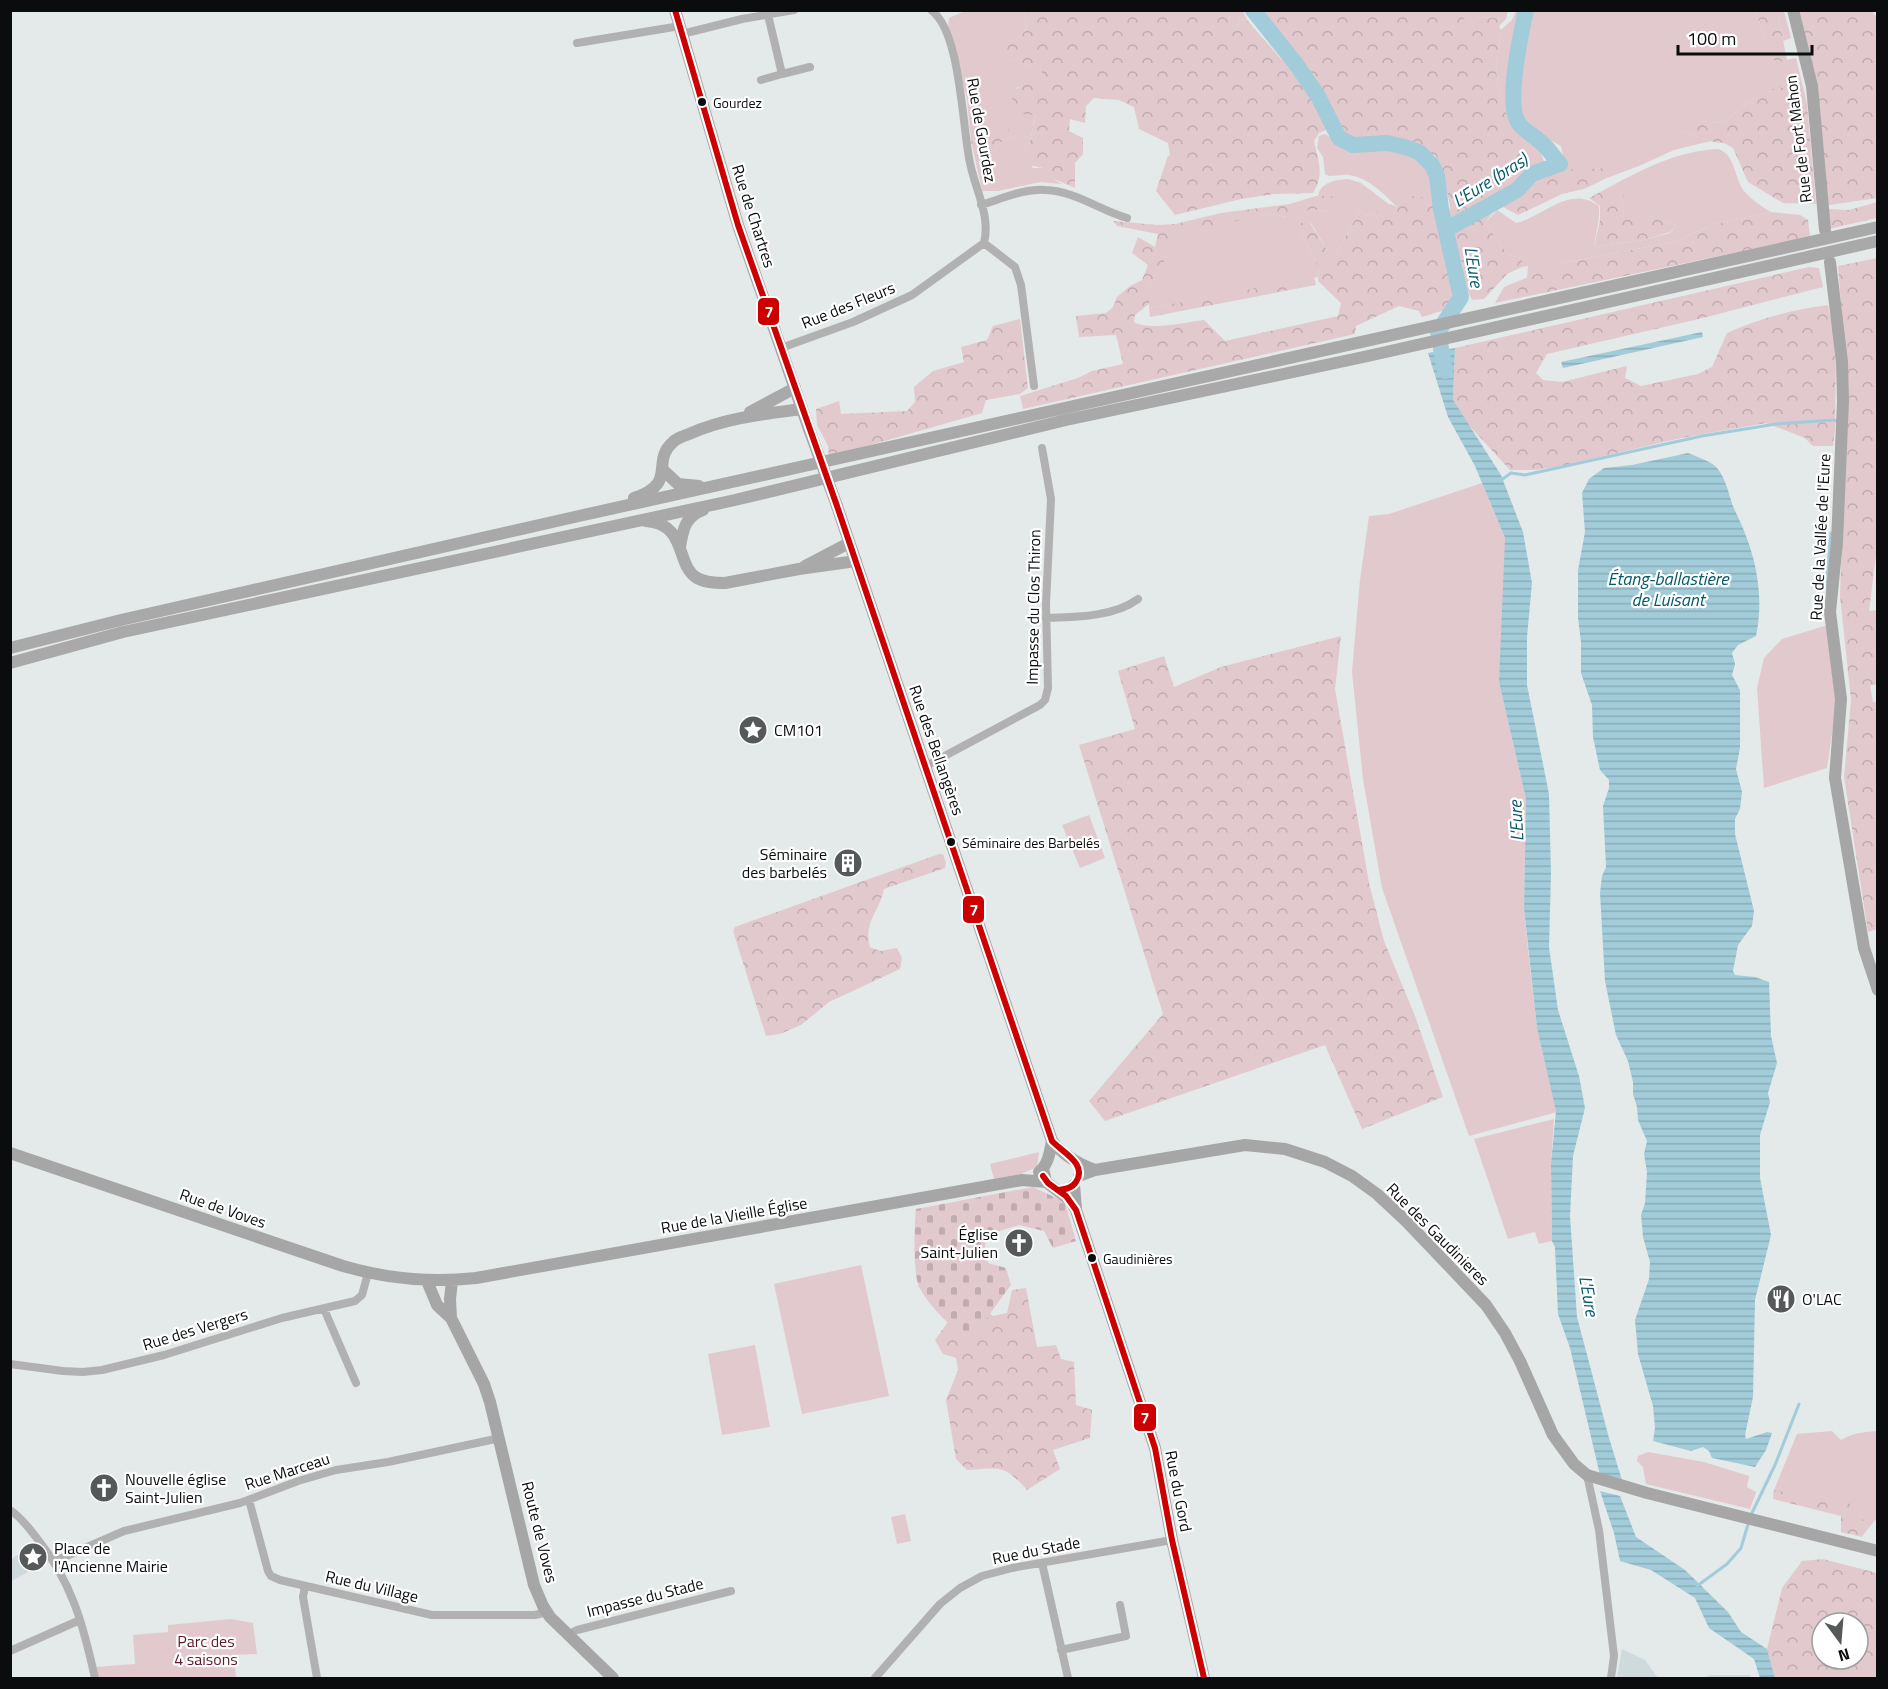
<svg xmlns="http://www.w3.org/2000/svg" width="1888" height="1689" font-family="'Titillium Web',sans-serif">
	<defs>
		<pattern id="forest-crowns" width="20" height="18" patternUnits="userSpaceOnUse" patternTransform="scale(1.5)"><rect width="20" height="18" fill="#e2c9ce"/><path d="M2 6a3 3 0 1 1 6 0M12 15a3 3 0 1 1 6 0" fill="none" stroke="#c1abb0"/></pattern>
		<pattern id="cemetery-stones" width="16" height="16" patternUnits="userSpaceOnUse" patternTransform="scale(1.5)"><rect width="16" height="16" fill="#e2c9ce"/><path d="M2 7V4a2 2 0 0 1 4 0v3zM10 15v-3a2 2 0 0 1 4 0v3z" fill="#c1abb0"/></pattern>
		<pattern id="water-rules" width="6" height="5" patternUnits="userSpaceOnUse" patternTransform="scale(1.5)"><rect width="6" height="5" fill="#a2ccd9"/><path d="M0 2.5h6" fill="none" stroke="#8aaeb9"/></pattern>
	</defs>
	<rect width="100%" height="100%" fill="#e4e9ea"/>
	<path fill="#cfdadd" d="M19,1554L28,1572L11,1581V1559Z
		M1622,1649L1645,1660L1658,1678H1617Z
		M1709,1675H1750V1678H1705Z"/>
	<path fill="#e2c9ce" d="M965,11H1024C1024,15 1028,20 1027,24C1026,36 1005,46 996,54L1042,69V76L1028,84L1016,88L1036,114L1030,141L1021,152L1033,168H1043L1052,178L1062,184L1040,182L998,191H982L976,163L990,157L1000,143L1017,135L1011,129L991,140L971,141L967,99L948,26L949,18Z
		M1230,11H1243L1247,20L1240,19L1237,28L1229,25Z
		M1457,11H1508L1506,19L1480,17L1469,25Z
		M1516,11H1755L1775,62L1796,58L1807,104L1794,91L1759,94L1722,123L1698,121L1680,131L1711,141L1674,150L1639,166L1607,178L1602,168L1566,171L1561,146L1529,129L1502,109L1496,71L1501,30L1512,20Z
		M1777,11H1784L1791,38L1783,41Z
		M1325,134L1342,145L1360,152L1396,147L1412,154L1428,164L1433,180L1434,201L1398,208C1384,194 1369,178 1349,175C1342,174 1335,176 1329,176L1325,174L1323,157L1317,148L1319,136Z
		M1717,149C1735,152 1734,178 1744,191C1752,200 1761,206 1771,212L1715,224L1673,242L1563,263L1527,278L1528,266L1522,267V258L1508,255L1485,223L1497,210L1516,223C1545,216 1569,184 1599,206C1600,220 1596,232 1594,247L1644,240L1670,233L1676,225L1644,214H1624L1621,200L1625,191L1615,184C1647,167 1680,151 1717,149Z
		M1348,179L1361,183L1390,205L1367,216L1360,211L1336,253H1329L1311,223L1300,231L1319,268L1318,277L1149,308V287L1181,231L1270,214L1287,217L1310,209L1329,212L1332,196H1318C1321,182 1335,180 1348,179Z
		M1482,483L1505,538L1506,600L1499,682L1526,799L1524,908L1528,950L1537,1028L1557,1112L1469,1136L1382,888L1363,779L1352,672L1360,580L1369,516L1389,514Z
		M1828,625L1837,700L1827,768L1764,788L1757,688L1764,658L1782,639Z
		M1089,815L1105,858L1080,868L1062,825Z
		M1554,1119L1551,1164L1552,1241L1539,1244L1535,1232L1508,1239L1474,1139Z
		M1039,1152L1037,1167L1021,1174L994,1179L990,1164Z
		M861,1265L889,1396L802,1414L774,1284Z
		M755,1345L770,1427L722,1435L708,1354Z
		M1832,1431L1841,1440C1852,1433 1865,1432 1877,1431V1518L1867,1530L1861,1513L1774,1490L1797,1434Z
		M1648,1452L1704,1462L1749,1476L1747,1487L1756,1492L1750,1509L1646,1484L1643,1467L1637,1461L1638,1456Z
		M905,1514L911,1541L897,1544L891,1517Z
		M231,1619L253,1623L257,1654L234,1655L236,1678H98L96,1667L135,1664L133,1635L168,1632V1625Z"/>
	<path fill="url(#forest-crowns)" fill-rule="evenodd" d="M1457,10L1469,25L1480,17L1506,19L1499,26L1501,30L1496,71L1502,108L1538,145L1544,161L1541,171L1603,168L1607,178L1584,189L1562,194L1518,215L1503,207L1494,211L1485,223L1508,255L1522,258V267L1507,274L1484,299L1472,300L1463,282V267L1449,219L1450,205L1444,178L1436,156L1413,143L1392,138L1355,141L1344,135L1312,79L1276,35L1260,11Z
		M1024,11H1230L1229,25L1237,28L1240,19L1247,20L1280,58L1300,74L1331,128L1319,133L1314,141C1318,161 1325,174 1313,193L1274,194L1241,199L1175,215L1156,191L1168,156L1170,155L1168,143L1139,129L1134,107L1119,100L1094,98L1086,106L1085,123L1070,119L1069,131L1083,138V154L1075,163V188L1052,178L1043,168L1022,164L1021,152L1030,141L1036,115L1016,114L1011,94C1019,85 1032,82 1042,76V69L995,54C1004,46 1026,36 1027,25C1028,20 1024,15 1024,11Z
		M1755,11H1777L1787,60L1775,63Z
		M1799,11H1872L1877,18V198L1823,206Z
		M1779,87L1794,91L1807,104L1816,204L1783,203L1748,182L1733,148L1724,143L1714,142L1680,131L1681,123L1698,121L1722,123L1759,94Z
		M1011,128L1017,135L1000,143L990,157L976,163L971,141L991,140Z
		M1615,184L1626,191L1621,200L1624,214H1644L1676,225L1670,232L1644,240L1594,247L1600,220V206L1589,198Z
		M1316,196H1332L1336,210L1332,216L1329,212L1310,209L1292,222L1287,217L1270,214L1181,232L1149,287V304L1135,315L1134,322C1149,331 1187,322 1204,320L1225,341L1338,316L1341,303L1318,281L1319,268L1300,231L1301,223H1310L1329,253H1336L1360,211L1367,216L1391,204L1398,208C1404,197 1409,195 1422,197L1425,201H1434L1436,209L1441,215L1457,296L1448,309L1422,317L1419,311L1399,306L1356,326L1355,334L1023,409L1020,396L1078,378L1092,371L1123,364L1116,335L1079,337L1076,316L1106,313L1113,307L1117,297L1130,286L1142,280L1148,265L1132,253L1138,237L1155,247L1158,234L1117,226L1113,221L1157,225L1175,224L1221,213L1290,204Z
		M1877,202V218L1829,229L1828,209L1849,210Z
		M1771,212L1800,215L1808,220L1810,237L1495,303L1504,287L1563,263L1673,242L1715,224Z
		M1877,258L1878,539L1869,611L1877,610V684L1870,686L1873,702L1878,701V929L1868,932L1844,777L1851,700L1840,596L1847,382L1838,266Z
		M1809,267L1819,268L1823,287L1699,319L1547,354L1536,373L1543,380L1562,382L1627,366L1625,378L1641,386L1698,374L1712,367L1727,333C1761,318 1790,310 1828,305L1836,347L1835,429L1833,446H1813L1805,438L1766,423L1681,438L1561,466L1536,470H1510L1464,420L1453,400L1455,348Z
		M1314,277L1316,285L1150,317L1149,308Z
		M1020,319L1028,388L1020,394L986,400L982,413L829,457L828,446L817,425L816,409L839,401L841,414L907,411L915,402L914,387L933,371L964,362L961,347L987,340L993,326Z
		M1341,636L1335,689L1369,883L1384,941L1415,1016L1443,1097L1362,1129L1325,1045L1105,1121L1089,1101L1163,1014L1079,745L1135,729L1118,671L1164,656L1174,687L1221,667Z
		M939,854H943L946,863L945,868L884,889C880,910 863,923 870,947L880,951L897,948L902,958L900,969L829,1002L801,1025L780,1034L766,1036L733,931L735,927Z
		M1026,1288L1037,1347L1056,1345L1061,1359L1074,1362L1076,1405L1092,1410L1090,1438L1053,1450L1060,1469L1027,1490C1004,1464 1000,1468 967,1470L956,1459L946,1400L958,1370L956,1358L943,1354L935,1340L960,1305L970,1296L993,1316L1007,1313L1012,1290Z
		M1774,1490L1849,1503L1861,1513L1867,1530L1862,1537L1841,1532V1516L1773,1499Z
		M1823,1559L1877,1573V1678H1775L1767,1649L1782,1588L1802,1561ZM1822,1623H1858V1659H1822Z"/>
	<path fill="url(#cemetery-stones)" d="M1033,1187L1065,1202L1076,1241L1053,1248L1044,1231L1019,1225L987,1235L984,1252L988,1263L1006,1268L1011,1285L969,1342C951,1326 931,1309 919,1287C913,1273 914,1225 916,1209Z"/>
	<path fill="url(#water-rules)" d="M1702,332L1703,337L1563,368L1561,362Z
		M1455,348L1453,400L1501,475L1523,532L1532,583L1527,637V685L1549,794L1551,874L1549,947L1558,1010L1579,1076L1585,1108L1573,1156L1570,1216L1577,1317L1609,1438L1622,1480L1600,1475L1570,1348L1558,1314L1555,1247L1552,1241L1551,1164L1556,1111L1537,1028L1524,908L1526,799L1499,682L1505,538L1475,466L1448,417L1428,353Z
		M1688,453C1697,457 1711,461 1717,468C1728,481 1729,500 1737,515C1755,552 1765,594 1756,636L1738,645L1732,653L1735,664L1732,675L1740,690V748L1736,769L1742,792L1740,809L1735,819V834L1754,911L1752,926L1738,945L1733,971L1735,975L1755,977L1769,982L1771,1036L1777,1063L1768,1093L1770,1102L1760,1135V1178L1771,1235L1755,1300L1753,1397L1745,1435L1746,1439L1767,1432L1772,1433L1766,1450L1755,1467L1712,1458L1709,1451L1703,1447L1691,1451L1653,1441L1655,1428L1653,1406L1638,1354L1635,1320L1649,1279L1650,1262L1643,1237L1641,1215L1645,1203L1647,1172L1644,1154L1647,1141L1638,1120L1637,1107L1633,1094V1082L1628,1061L1616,1035L1605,981L1600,893L1602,876L1606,867L1603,806L1609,788V780L1600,770L1593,737L1592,705L1581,673V642L1578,618V570L1585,532L1582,493L1589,479L1604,468L1632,465Z
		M1600,1491L1620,1496L1636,1537L1685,1570L1728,1612L1741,1632L1767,1649L1775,1678H1760L1754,1659L1709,1628L1695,1598L1651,1570L1620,1561L1614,1533Z"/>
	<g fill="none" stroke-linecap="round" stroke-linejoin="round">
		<path stroke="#a2ccd9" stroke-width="3" d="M1500,481L1511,473L1525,475L1702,436L1776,424L1835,420L1837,422
			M1826,588L1831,533
			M1751,1515L1775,1465L1799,1404
			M1697,1586L1727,1564L1741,1548L1749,1521"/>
		<path stroke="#a2ccd9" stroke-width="16" d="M1253,10L1296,64L1318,96L1339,138L1353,145L1387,143L1405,147L1419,152L1432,165L1437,176L1441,209L1461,297L1438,332L1445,371
			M1447,229L1517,190L1532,174L1560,164C1553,156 1547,146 1538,140C1533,135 1525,131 1520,125C1504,107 1521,34 1526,10"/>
		<path stroke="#b1b1b1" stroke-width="8" d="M931,10C961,31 962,127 970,163C975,189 991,216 984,243L1015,267L1021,285L1034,386
			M682,34L742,19L794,10
			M577,43L680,26
			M782,74L810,67
			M761,80L782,74L768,15
			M981,205C1001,199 1025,188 1046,190C1074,191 1100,210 1127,218
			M781,348L853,322L912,295L984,243
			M1046,618C1075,617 1114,617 1138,599
			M924,767L1040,705L1045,700L1048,688L1046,604L1051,499L1042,448
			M324,1309L356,1383
			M10,1364L63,1371L83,1372L102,1370L164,1355L282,1318L355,1301L362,1295L368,1273
			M1587,1475L1599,1530L1614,1656L1611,1678
			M249,1500L268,1571L271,1576L280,1580L432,1615H535L547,1612
			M10,1510C21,1517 28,1527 36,1537C72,1582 83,1624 95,1678
			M55,1561L124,1531L240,1503L298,1481L336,1470L388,1462L500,1438
			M1042,1563L1068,1678
			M305,1586L303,1597L317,1678
			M567,1635L577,1630L731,1591
			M1061,1650L1126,1636L1120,1605
			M10,1651L80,1620
			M875,1678L940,1604L960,1588L982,1576L1012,1568L1172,1540"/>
		<path stroke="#a7a6a6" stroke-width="12" d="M675,10L738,225L809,429
			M1793,10L1812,86L1825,230
			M1830,262L1842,362L1843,401L1837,542L1830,612L1841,699L1835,778L1864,948L1878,990
			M837,506L1052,1141C1063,1155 1078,1164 1095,1170
			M10,1153L343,1266C387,1279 430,1283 476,1278L1022,1180L1046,1182
			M1043,1168L1046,1182L1070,1200L1076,1210L1155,1448L1172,1540L1204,1678
			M1039,1172C1048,1165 1050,1152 1052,1141
			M1079,1176L1095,1170L1245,1145L1285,1149L1325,1162L1352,1176L1377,1194L1406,1221L1486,1305L1505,1333L1520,1361L1553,1435L1574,1464L1587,1475L1647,1493L1878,1551
			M1074,1185L1076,1209
			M427,1281L437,1305L451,1318
			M452,1281L450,1299L451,1318L484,1384L490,1402L534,1585L543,1606L550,1617L613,1678"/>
		<path stroke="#a9a9a9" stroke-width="12" d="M750,412L795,388
			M663,470L678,484L699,486
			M634,498C679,483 650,462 673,442C677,438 684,436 689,434C725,418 763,414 802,409
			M646,521C688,524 675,565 697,578C706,583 716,583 725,583L799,569L856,561
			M680,547C683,529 685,517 703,510
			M805,566L849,543
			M10,648L121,620L570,518L1878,227
			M10,663L123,632L735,500L1066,420L1368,356L1878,241"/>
		<path stroke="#a7a6a6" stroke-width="12" d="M809,429L837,506"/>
		<g stroke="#fff" stroke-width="10">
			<path id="bus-1" d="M675,10L738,225L837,506L1052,1141C1062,1152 1088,1164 1076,1182C1072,1188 1066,1189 1059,1190
				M1043,1176L1048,1183L1066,1196L1076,1210L1155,1448L1172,1540L1204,1678"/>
		</g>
		<use href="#bus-1" stroke="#c00" stroke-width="6"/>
	</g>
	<defs>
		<g id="sight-disc" transform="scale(1.5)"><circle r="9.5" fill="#56595a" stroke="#fff"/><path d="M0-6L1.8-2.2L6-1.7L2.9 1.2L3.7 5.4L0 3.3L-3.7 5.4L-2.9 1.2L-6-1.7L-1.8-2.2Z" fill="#fff"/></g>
		<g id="building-disc" transform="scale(1.5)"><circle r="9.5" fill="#56595a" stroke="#fff"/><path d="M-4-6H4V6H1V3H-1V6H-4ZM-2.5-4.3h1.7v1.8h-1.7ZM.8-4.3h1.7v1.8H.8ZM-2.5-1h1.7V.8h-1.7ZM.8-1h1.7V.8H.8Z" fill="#fff"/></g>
		<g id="church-disc" transform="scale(1.5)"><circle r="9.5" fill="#56595a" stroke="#fff"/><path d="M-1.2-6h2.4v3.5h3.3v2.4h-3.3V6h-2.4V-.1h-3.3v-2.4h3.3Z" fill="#fff"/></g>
		<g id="restaurant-disc" transform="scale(1.5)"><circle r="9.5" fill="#56595a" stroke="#fff"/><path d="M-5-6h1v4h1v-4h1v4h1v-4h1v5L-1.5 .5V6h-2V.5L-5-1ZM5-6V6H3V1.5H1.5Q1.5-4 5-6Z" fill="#fff"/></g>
	</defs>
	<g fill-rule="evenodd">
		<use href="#sight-disc" x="753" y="730"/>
		<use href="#building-disc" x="848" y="863"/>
		<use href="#church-disc" x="1019" y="1243"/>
		<use href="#restaurant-disc" x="1781" y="1299"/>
		<use href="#church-disc" x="104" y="1488"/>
		<use href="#sight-disc" x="33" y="1557"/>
	</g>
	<g fill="#0a0c0d" stroke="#fff" stroke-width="2">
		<circle cx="702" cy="102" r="5"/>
		<circle cx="951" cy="842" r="5"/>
		<circle cx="1092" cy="1258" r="5"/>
	</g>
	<g text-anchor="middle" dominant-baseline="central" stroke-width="4.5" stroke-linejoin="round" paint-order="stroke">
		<g font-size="14" fill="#0a0c0d" stroke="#fff" text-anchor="start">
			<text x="713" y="102">Gourdez</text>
			<text x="962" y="842">Séminaire des Barbelés</text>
			<text x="1103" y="1258">Gaudinières</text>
		</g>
		<g font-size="16" fill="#0a0c0d" stroke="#fff">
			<text transform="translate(982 130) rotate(80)">Rue de Gourdez</text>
			<text transform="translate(1798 139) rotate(-97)">Rue de Fort Mahon</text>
			<text transform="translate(754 216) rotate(72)">Rue de Chartres</text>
			<text transform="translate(848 305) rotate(-22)">Rue des Fleurs</text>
			<text transform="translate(1820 537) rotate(-87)">Rue de la Vallée de l'Eure</text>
			<text transform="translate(1033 607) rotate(-89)">Impasse du Clos Thiron</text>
			<text transform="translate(937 750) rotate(71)">Rue des Bellangères</text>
			<text transform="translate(223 1208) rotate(19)">Rue de Voves</text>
			<text transform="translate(734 1215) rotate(-10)">Rue de la Vieille Église</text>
			<text transform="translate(1438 1234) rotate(45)">Rue des Gaudinieres</text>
			<text transform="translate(195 1329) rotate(-17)">Rue des Vergers</text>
			<text transform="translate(287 1471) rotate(-18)">Rue Marceau</text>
			<text transform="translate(1179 1491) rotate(79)">Rue du Gord</text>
			<text transform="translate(540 1532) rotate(76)">Route de Voves</text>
			<text transform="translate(1036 1550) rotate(-11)">Rue du Stade</text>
			<text transform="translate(372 1586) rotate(13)">Rue du Village</text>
			<text transform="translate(645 1597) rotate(-14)">Impasse du Stade</text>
		</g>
		<g font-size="16" fill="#0a0c0d" stroke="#fff" text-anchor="start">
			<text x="774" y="730">CM101</text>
			<text x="827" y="854" text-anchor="end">Séminaire<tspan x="827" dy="18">des barbelés</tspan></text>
			<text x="998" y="1234" text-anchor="end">Église<tspan x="998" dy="18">Saint-Julien</tspan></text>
			<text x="1802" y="1299">O'LAC</text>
			<text x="125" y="1479">Nouvelle église<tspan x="125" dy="18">Saint-Julien</tspan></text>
			<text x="54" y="1548">Place de<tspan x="54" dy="18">l'Ancienne Mairie</tspan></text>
		</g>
		<g font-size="16" fill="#5b1b2d" stroke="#fff">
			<text x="206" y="1641">Parc des<tspan x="206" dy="18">4 saisons</tspan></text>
		</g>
		<g font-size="18" font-style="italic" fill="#06596c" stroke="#fff">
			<text transform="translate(1490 180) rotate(-32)">L'Eure (bras)</text>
			<text transform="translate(1474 267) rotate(81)">L'Eure</text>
			<text x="1668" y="578">Étang-ballastière<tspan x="1668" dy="21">de Luisant</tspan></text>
			<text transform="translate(1516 821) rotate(-93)">L'Eure</text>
			<text transform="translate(1589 1296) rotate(80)">L'Eure</text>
		</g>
	</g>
	<g stroke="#fff" stroke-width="2">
		<rect x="757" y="297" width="23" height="29" rx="6" fill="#c00"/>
		<rect x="962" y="895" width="23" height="29" rx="6" fill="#c00"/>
		<rect x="1133" y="1403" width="24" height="29" rx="6" fill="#c00"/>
	</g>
	<g font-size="16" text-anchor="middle" font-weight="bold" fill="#fff">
		<text x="769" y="318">7</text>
		<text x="974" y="916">7</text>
		<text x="1145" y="1424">7</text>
	</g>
	<rect width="1888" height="1689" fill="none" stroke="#0a0c0d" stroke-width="24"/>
	<g transform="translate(1840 1641) rotate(164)"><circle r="28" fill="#ffffff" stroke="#9d9e9e" stroke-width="1.5"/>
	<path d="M0-4.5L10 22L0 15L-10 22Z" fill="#56595a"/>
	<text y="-9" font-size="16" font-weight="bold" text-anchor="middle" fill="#0a0c0d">N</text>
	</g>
	<path d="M1678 45v9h134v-9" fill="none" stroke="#0a0c0d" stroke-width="3"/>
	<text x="1687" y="45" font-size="18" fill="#0a0c0d" stroke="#ffffff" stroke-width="4.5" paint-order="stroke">100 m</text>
</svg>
